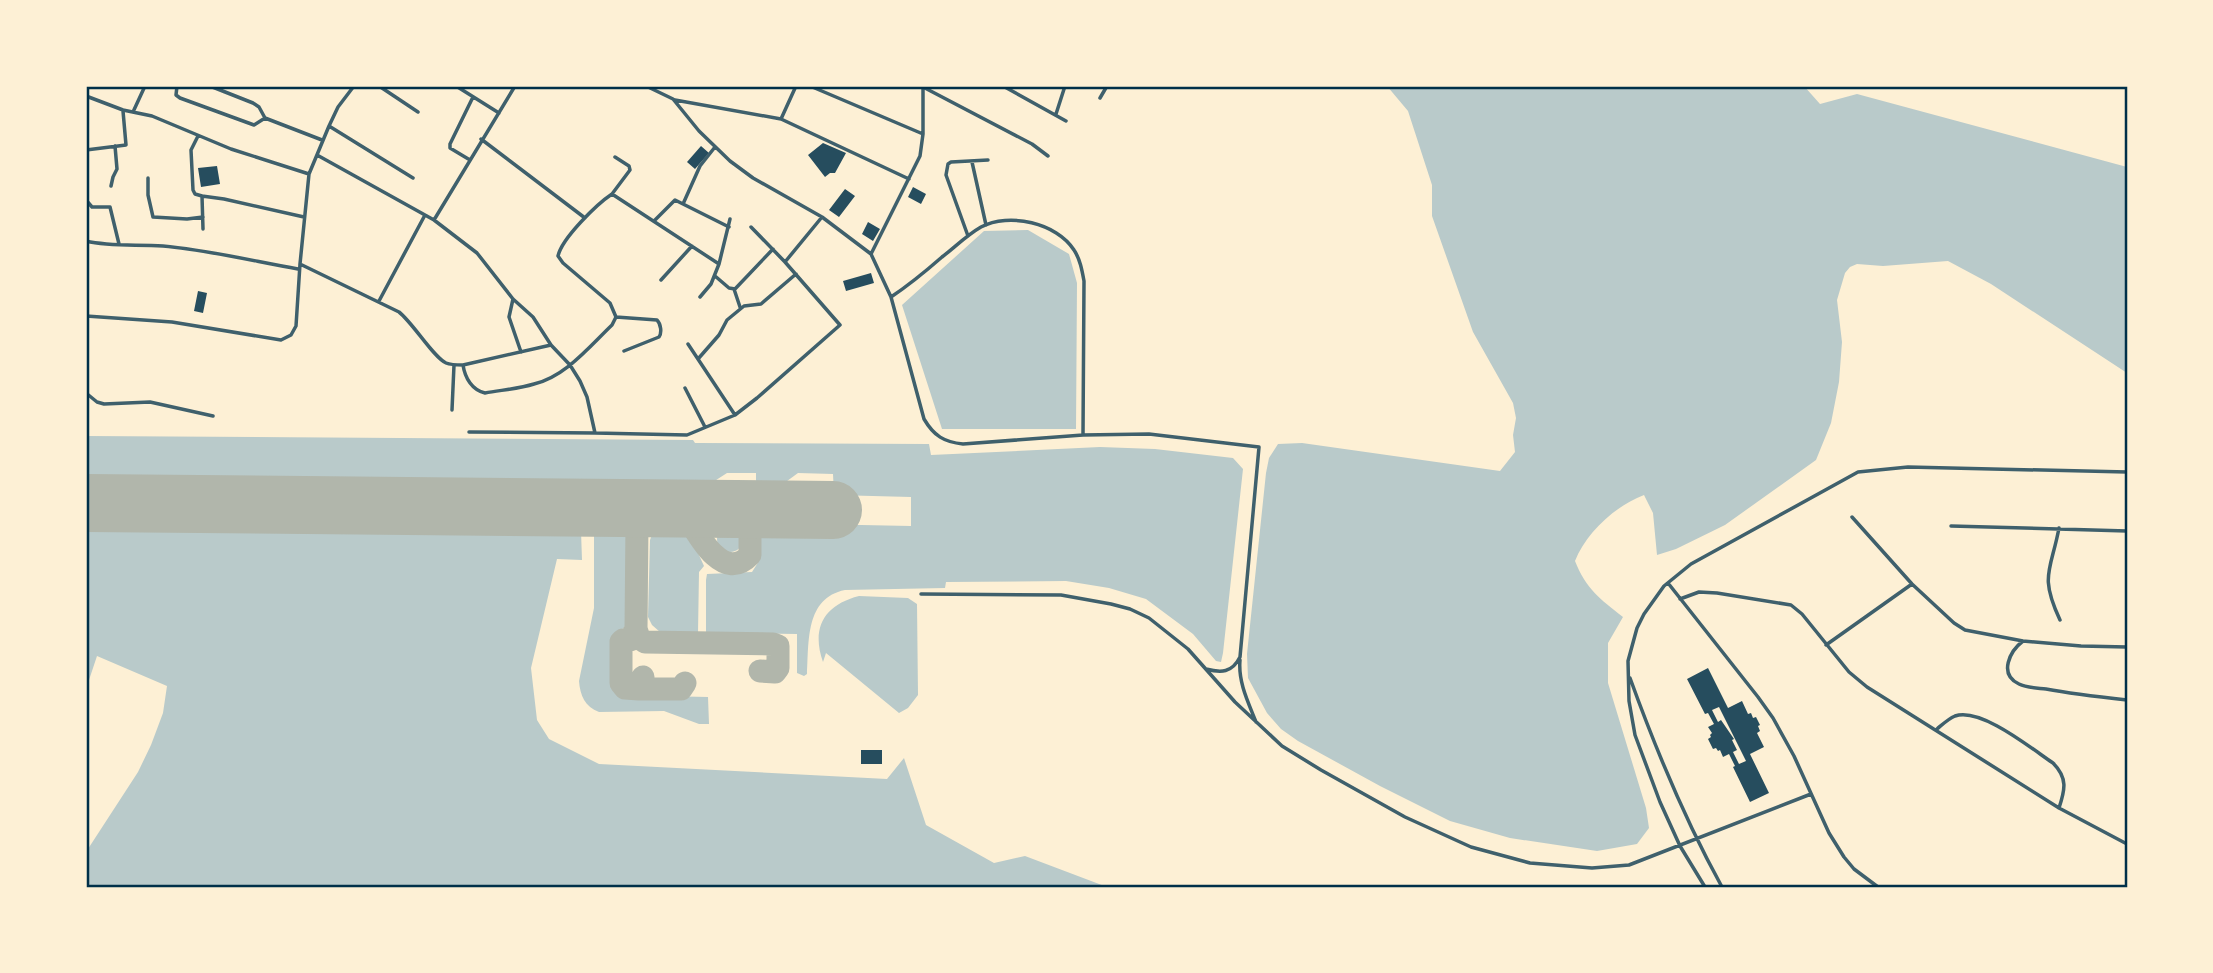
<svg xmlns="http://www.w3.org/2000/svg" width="2213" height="973" font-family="'PT Sans',sans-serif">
	<rect width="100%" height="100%" fill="#fdf0d5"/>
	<path fill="#b9caca" d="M1387,86H1804L1820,104L1857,94L2127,167V373L1991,284L1948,261L1883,266L1857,264L1850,267L1845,273L1837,300L1842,342L1839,382L1831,423L1816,460L1725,525L1676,549L1657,555L1653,513L1644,495C1615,506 1586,533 1575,561C1586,589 1600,599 1623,617L1608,643V683L1646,808L1649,828L1637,844L1597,851L1510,838L1450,821L1380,786L1298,741L1281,729L1267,713L1248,678L1247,654L1266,473L1269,458L1278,444L1302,443L1500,471L1515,452L1513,435L1516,418L1513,403L1473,332L1432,216V185L1408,111Z
		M1028,230L1069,254L1077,283L1076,429H942L902,305L984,231Z
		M86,436L693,440L695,443L929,444L931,455L1100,447L1155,449L1233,458L1243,469L1223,653L1221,662L1216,661L1193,634L1146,599L1109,588L1066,581L946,582L945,588L845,590C805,598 809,642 807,674L804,676L797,673V634L706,633V580L707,574L752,572L759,561L761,523L911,526V497L834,495L833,474L798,473L768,495L756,494V473H727L696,493L86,488Z
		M86,518L573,522L581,531L582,560L557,559L531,668L537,720L549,739L599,764L887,779L904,758L926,825L994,863L1025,856L1107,887H86V852L138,772L151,745L163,713L167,686L97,656L86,689Z
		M602,522H619L626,526L632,539L631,614L624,628L617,632V695L708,697L709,724H699L664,711L599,712C585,707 580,695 579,681L594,608V529Z
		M664,523H679L693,542L704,566L699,572L698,633L660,632L652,625L648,617L650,540L653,532Z
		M717 539a13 13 0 1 1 26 0a13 13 0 1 1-26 0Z
		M859,596L908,598L917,604L918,695L908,708L899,713L826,653L823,662C811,628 824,605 859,596Z"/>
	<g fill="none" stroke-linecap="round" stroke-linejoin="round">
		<path stroke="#b1b6ab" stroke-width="23" d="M622,508L633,516L637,522L644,514L657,508
			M682,508C694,527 721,586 750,555V509
			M637,522L636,629L639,638L645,642L773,644L778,646V668L775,672L760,671
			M636,629L630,640H623L621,642V683L625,688L639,689L642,685L643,677
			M639,689H681L685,683"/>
		<path stroke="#b1b6ab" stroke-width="58" d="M86,503L833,510"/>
	</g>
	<path fill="#264d5e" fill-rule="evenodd" d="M823,143L846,153L835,173H830L825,177L808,155Z
		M701,146L709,153L695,169L687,162Z
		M217,166L220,184L201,187L198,168Z
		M913,187L926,194L921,204L908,197Z
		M845,189L855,196L839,217L829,210Z
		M868,222L880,229L873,241L862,234Z
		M871,273L874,283L846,291L843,281Z
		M198,291L207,293L203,313L194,311Z
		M1708,668L1728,708L1742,701L1748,714L1751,713L1753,718L1756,717L1760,725L1758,726L1760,731L1757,733L1764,747L1750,754L1769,793L1750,802L1733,767L1735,766L1729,754L1723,757L1720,750L1718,751L1716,748L1713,749L1708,739L1711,737L1710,735L1712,733L1708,727L1714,724L1708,713L1705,714L1687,679ZM1719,707L1746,761L1739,764L1733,752L1737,750L1732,740L1734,739L1721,720L1718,722L1712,710Z
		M861,750H882V764H861Z"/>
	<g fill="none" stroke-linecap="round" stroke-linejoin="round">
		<path stroke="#3f606c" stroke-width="3.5" d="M177,86L176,95L180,98L254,125L265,118L322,140
			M210,86L253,103L259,107L265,118
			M379,86L418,112
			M456,86L499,113
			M646,86L673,99L699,131L730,161L753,178L822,217L871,254L891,297L924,419C934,436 944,442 963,444L1083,435L1149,434L1259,447L1240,657C1232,673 1221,673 1206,669
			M810,86L923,134
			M1003,86L1066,121
			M923,87L1032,144L1048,156
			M86,96L123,110L152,116L231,149L309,174
			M1100,98L1107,86
			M675,100L781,119L909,179
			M133,112L145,86
			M1056,114L1065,86
			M781,119L796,86
			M329,126L413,178
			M198,136L191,150L193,190L195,194L202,196
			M481,139L585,218
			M86,150L126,145L123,111
			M317,155L434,220L477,253L513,299L533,317L551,345L570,365L580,381L587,397L595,433L687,435L735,415L688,344
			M470,160L450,148V144L473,97
			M972,162L986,225
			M148,178V195L153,217L187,219L203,217
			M111,186L113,177L117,169L115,146
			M612,194L630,170L629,166L615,157
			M86,200L92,207H110L119,244
			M683,204L700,166L715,147
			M434,220L515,86
			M654,221L675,200L729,227
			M751,227L785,262
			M203,229L202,196L224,199L304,217
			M968,236L946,175L948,164L951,162L988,160
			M86,241C111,247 137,244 163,246C208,250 253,261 298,269
			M871,254L920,156L923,134V86
			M300,264L399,312C413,323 434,358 446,363C451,365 457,365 463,365L551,345
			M719,264L730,219
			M715,276L729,288L735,289L773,249
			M661,280L692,246
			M734,289L740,307
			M891,297C909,285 926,271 942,257C955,247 967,235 981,227C1009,212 1057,223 1074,250C1080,259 1082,270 1084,281L1083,434
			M513,299L509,317L521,352
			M379,301L425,215
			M86,316L172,322L281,340L291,335L296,326L300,264L309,174L329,126L338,107L354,86
			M616,317L657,320C661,324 662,333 659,337L624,351
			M698,359L719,335L727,320L744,306L761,304L796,274
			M463,365C465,378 472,390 485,393C501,390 518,389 534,384C566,376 589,347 612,325L616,317L610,303L563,263L558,256C562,238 597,204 612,194L719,264L711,284L700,297
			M685,388L705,427
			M86,393L97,402L104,404L150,402L213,416
			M452,410L454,365
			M735,415L757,398L840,325L785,262L822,217
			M469,432L595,433
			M1852,517L1912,584L1954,623L1965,630L2023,641L2081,646L2127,647
			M1951,526L2127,531
			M2059,528C2051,571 2039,575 2060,620
			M1668,583L1758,697L1773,718L1794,756L1829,833L1844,857L1854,869L1878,887
			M921,594L1061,595L1111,604L1130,609L1149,618L1188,649L1235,702L1282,746L1321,770L1405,817L1471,847L1530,863L1592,868L1629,865L1811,794
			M1680,599L1699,592L1717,593L1791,605L1802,614L1849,672L1867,687L2059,808L2127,844
			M2023,641C2010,651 1998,674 2019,684C2027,688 2038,688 2046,689C2073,694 2100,697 2127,700
			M1826,645L1912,584
			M1240,660C1238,682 1248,702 1256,722
			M1630,678C1656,750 1685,820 1722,887
			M1937,729C1943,724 1948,719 1955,716C1981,707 2032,749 2053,763C2068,778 2065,790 2059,808
			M1705,887L1680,846L1660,802L1635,735L1629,701L1628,661L1637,628L1644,614L1664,586L1691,564L1858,472L1908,467L2127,472"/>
	</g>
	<rect width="2213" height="973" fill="none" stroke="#fdf0d5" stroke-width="175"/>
	<rect x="88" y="88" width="2038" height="798" fill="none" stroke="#003049" stroke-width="2.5"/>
</svg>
